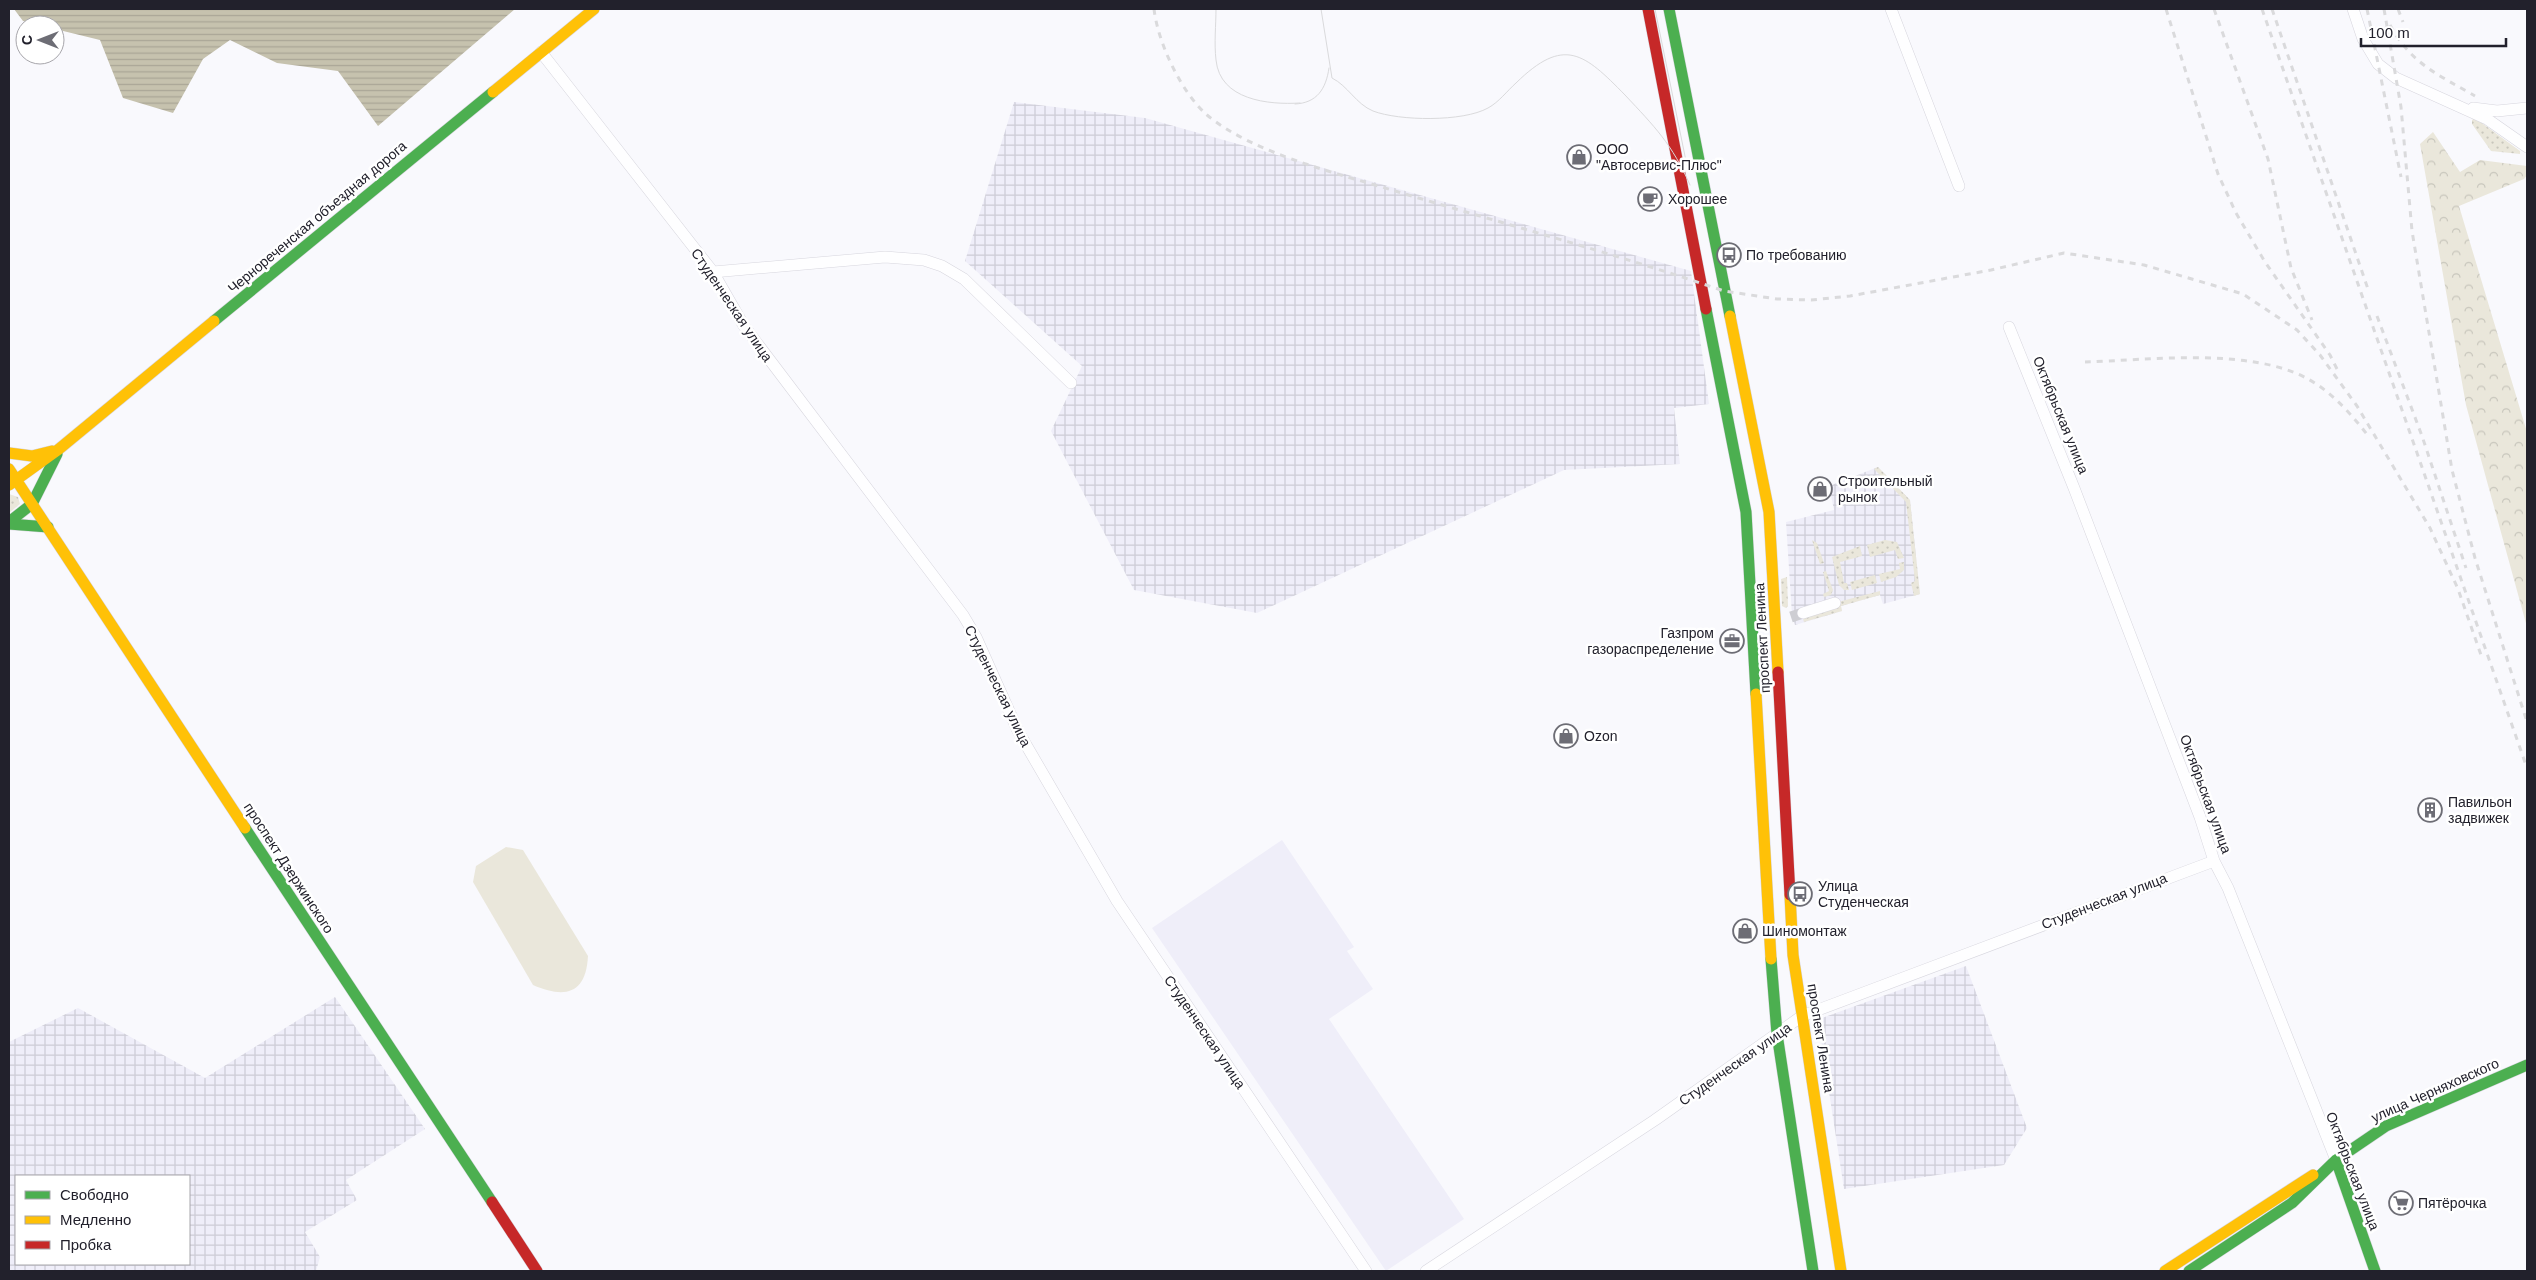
<svg xmlns="http://www.w3.org/2000/svg" width="2536" height="1280" font-family="Arial,sans-serif">
	<defs>
		<pattern id="industrial-grid" width="8" height="8" patternUnits="userSpaceOnUse" patternTransform="scale(1.25)"><rect width="8" height="8" fill="#efeef9"/><path d="M0 4h8M4 0v8" fill="none" stroke="#cdccd6"/></pattern>
		<pattern id="grass-dots" width="8" height="8" patternUnits="userSpaceOnUse" patternTransform="scale(1.25)"><rect width="8" height="8" fill="#eae7db"/><path d="M2 2h.1M6 6h.1" fill="none" stroke="#c8c6bc" stroke-width="1.8" stroke-linecap="round"/></pattern>
		<pattern id="forest-crowns" width="20" height="18" patternUnits="userSpaceOnUse" patternTransform="scale(1.25)"><rect width="20" height="18" fill="#eae7db"/><path d="M2 6a3 3 0 1 1 6 0M12 15a3 3 0 1 1 6 0" fill="none" stroke="#c8c6bc"/></pattern>
		<pattern id="water-rules" width="6" height="5" patternUnits="userSpaceOnUse" patternTransform="scale(1.25)"><rect width="6" height="5" fill="#c6c2ae"/><path d="M0 2.5h6" fill="none" stroke="#aaa696"/></pattern>
	</defs>
	<rect width="100%" height="100%" fill="#f9f9fd"/>
	<path fill="#efeef9" d="M1282,840L1354,947L1347,951L1373,989L1329,1019L1464,1219L1386,1271L1152,928Z"/>
	<path fill="url(#industrial-grid)" fill-rule="evenodd" d="M1014,102L1145,118L1691,271L1709,404L1674,408L1680,464L1564,470L1257,613L1134,590L1051,431L1082,366L965,261Z
		M1878,467L1910,500L1920,594L1883,604L1880,595L1841,606L1842,611L1795,625L1792,615L1786,522L1834,510L1829,486Z
		M1966,966L2027,1128L2004,1165L1844,1189L1819,1027L1822,1018Z
		M335,997L425,1129L346,1180L357,1200L305,1232L320,1257L316,1271H9V1042L78,1008L205,1078ZM16,1176H189V1264H16Z"/>
	<path fill="url(#grass-dots)" d="M2475,118L2520,151V154L2491,151L2472,124V120Z
		M1878,467L1910,500L1920,594L1914,596L1911,583L1915,581L1906,502L1874,469Z
		M9,494L18,497L20,504L9,513Z
		M1812,540L1817,543L1824,563L1820,564Z
		M1885,540L1897,542L1904,558L1898,559L1895,550L1870,557L1867,545Z
		M1860,546L1862,556L1840,562L1844,583H1847L1849,590H1844L1839,585L1832,557Z
		M1904,562V570L1896,577L1881,582L1879,574L1900,569L1899,563Z
		M1826,571L1833,590L1831,595L1824,597L1823,594L1829,591L1823,572Z
		M1875,575L1877,583L1852,590L1850,582Z
		M1787,577L1788,606L1786,608L1782,606L1781,579Z
		M1880,591V595L1841,606L1842,611L1804,622L1802,616L1838,602Z"/>
	<path fill="url(#forest-crowns)" d="M2433,132L2460,172L2480,160L2527,166V175L2524,179L2459,206L2527,432V627L2466,405L2420,144Z"/>
	<path fill="#eae7db" d="M506,847L523,850L588,956C586,994 565,999 533,985L473,882L476,866Z"/>
	<path fill="url(#water-rules)" d="M14,9H515L378,126L338,71L277,63L230,40L203,59L173,113L123,98L100,40L55,29V25H40L23,21Z"/>
	<g fill="none" stroke-linecap="round" stroke-linejoin="round">
		<path stroke="#ceced3" stroke-width="11" stroke-dasharray="11 5.5" stroke-linecap="butt" d="M1791,617L1803,613"/>
		<g stroke="#d7d6de" stroke-width="12">
			<path id="street" d="M1891,9L1959,186
				M2353,9L2363,39L2378,64L2396,78L2487,119L2527,147
				M541,52L713,272L744,326L963,615L976,637L1018,731L1117,901L1366,1271
				M2473,108L2497,111L2527,108
				M713,272L885,257L924,260L942,266L964,279L1071,383
				M2009,327L2074,488L2200,817L2214,861L2228,888L2336,1160
				M1803,613L1835,603
				M1426,1271L1655,1120L1802,1016L2214,861"/>
		</g>
		<g stroke="#d7d6de" stroke-width="12">
			<path id="fast" d="M1669,9L1730,316
				M1706,309L1746,512L1756,694
				M214,321L493,92
				M9,522L32,504L57,454
				M9,524L48,527
				M245,828L492,1202
				M1771,959L1777,1034L1813,1271
				M2336,1160L2375,1271
				M2189,1271L2292,1203L2336,1160L2386,1126L2527,1065"/>
		</g>
		<g stroke="#d7d6de" stroke-width="12">
			<path id="slow" d="M493,92L594,9
				M1730,316L1769,512L1778,672
				M9,453L32,456L52,451
				M9,469L245,828
				M9,485L59,449L214,321
				M1756,694L1771,959
				M1790,895L1793,955L1841,1271
				M2165,1271L2313,1175"/>
		</g>
		<g stroke="#d7d6de" stroke-width="12">
			<path id="jam" d="M1648,9L1706,309
				M1778,672L1790,895
				M492,1202L537,1271"/>
		</g>
		<use href="#street" stroke="#fefeff" stroke-width="11"/>
		<use href="#fast" stroke="#4caf50" stroke-width="11"/>
		<use href="#slow" stroke="#ffc107" stroke-width="11"/>
		<use href="#jam" stroke="#c62828" stroke-width="11"/>
		<path stroke="#dadadc" stroke-width="1" d="M1216,9C1216,25 1214,43 1216,60C1220,100 1268,105 1300,103
			M1321,9L1332,78C1348,86 1356,104 1373,111C1399,121 1463,122 1488,108C1499,102 1507,91 1516,83C1564,36 1584,53 1625,95C1655,127 1672,144 1690,185
			M1655,9L1687,166
			M1295,104C1317,103 1326,89 1329,68"/>
		<path stroke="#dadadc" stroke-width="3" stroke-dasharray="6 6" stroke-linecap="butt" d="M1154,9C1158,43 1181,92 1207,115C1254,154 1337,173 1395,191C1505,224 1616,254 1724,291L1777,299L1811,300L1850,296L1991,270L2064,253L2144,265L2243,294L2297,330L2320,355L2357,406L2430,528L2458,589L2481,655
			M2166,9L2218,174L2236,213L2265,262L2330,355L2338,371
			M2214,9L2268,159L2291,268L2312,320
			M2262,9L2527,768
			M2272,9L2369,292
			M2367,9L2401,177
			M2384,9L2401,107L2412,231L2452,470L2475,558L2527,722
			M2398,9L2403,22
			M2390,25C2411,64 2439,75 2475,96
			M2377,316L2422,436L2466,568
			M2085,362C2150,360 2250,347 2308,379C2332,392 2353,416 2369,437"/>
	</g>
	<defs>
		<g id="shop-ring" transform="scale(1.25)"><circle r="9.5" fill="#fff" stroke="#6d6d75" stroke-width="1.5"/><path d="M-5-2.5h2.3a2.7 3.5 0 0 1 5.4 0H5L5.5 6h-11ZM-1.5-2.5h3a1.5 2.3 0 0 0-3 0Z" fill="#6d6d75"/></g>
		<g id="cafe-ring" transform="scale(1.25)"><circle r="9.5" fill="#fff" stroke="#6d6d75" stroke-width="1.5"/><path d="M-5.5-4.5H6V0H3Q3 3.5 0 3.5H-2.5Q-5.5 3.5-5.5 0ZM3-3.2v2h1.7v-2ZM-6 4.5H4V6H-6Z" fill="#6d6d75"/></g>
		<g id="bus-ring" transform="scale(1.25)"><circle r="9.5" fill="#fff" stroke="#6d6d75" stroke-width="1.5"/><path d="M-5-6H5V4H4V6H2V4H-2V6H-4V4H-5ZM-3.5-4V0h7V-4ZM-3.5 1.2v1.5H-2V1.2ZM2 1.2v1.5H3.5V1.2Z" fill="#6d6d75"/></g>
		<g id="office-ring" transform="scale(1.25)"><circle r="9.5" fill="#fff" stroke="#6d6d75" stroke-width="1.5"/><path d="M-6-3h4V-5.5h4V-3h4V5H-6ZM-1-4.5V-3h2v-1.5ZM-6 0V1H6V0Z" fill="#6d6d75"/></g>
		<g id="building-ring" transform="scale(1.25)"><circle r="9.5" fill="#fff" stroke="#6d6d75" stroke-width="1.5"/><path d="M-4-6H4V6H1V3H-1V6H-4ZM-2.5-4.3h1.7v1.8h-1.7ZM.8-4.3h1.7v1.8H.8ZM-2.5-1h1.7V.8h-1.7ZM.8-1h1.7V.8H.8Z" fill="#6d6d75"/></g>
		<g id="supermarket-ring" transform="scale(1.25)"><circle r="9.5" fill="#fff" stroke="#6d6d75" stroke-width="1.5"/><path d="M-6-5.5h2.5l.6 2H6L4.5 2H-2.5L-4.4-4H-6ZM-1.5 3.2a1.3 1.3 0 1 0 .1 0ZM3 3.2a1.3 1.3 0 1 0 .1 0Z" fill="#6d6d75"/></g>
	</defs>
	<g fill-rule="evenodd">
		<use href="#shop-ring" x="1579" y="157"/>
		<use href="#cafe-ring" x="1650" y="199"/>
		<use href="#bus-ring" x="1729" y="255"/>
		<use href="#shop-ring" x="1820" y="489"/>
		<use href="#office-ring" x="1732" y="641"/>
		<use href="#shop-ring" x="1566" y="736"/>
		<use href="#building-ring" x="2430" y="810"/>
		<use href="#bus-ring" x="1800" y="894"/>
		<use href="#shop-ring" x="1745" y="931"/>
		<use href="#supermarket-ring" x="2401" y="1203"/>
	</g>
	<g text-anchor="middle" dominant-baseline="central" stroke-width="5" stroke-linejoin="round" paint-order="stroke">
		<g font-size="14" fill="#22212c" stroke="#fff" text-anchor="start">
			<text x="1596" y="149">ООО<tspan x="1596" dy="16">"Автосервис-Плюс"</tspan></text>
			<text x="1668" y="199">Хорошее</text>
			<text x="1746" y="255">По требованию</text>
			<text x="1838" y="481">Строительный<tspan x="1838" dy="16">рынок</tspan></text>
			<text x="1714" y="633" text-anchor="end">Газпром<tspan x="1714" dy="16">газораспределение</tspan></text>
			<text x="1584" y="736">Ozon</text>
			<text x="2448" y="802">Павильон<tspan x="2448" dy="16">задвижек</tspan></text>
			<text x="1818" y="886">Улица<tspan x="1818" dy="16">Студенческая</tspan></text>
			<text x="1762" y="931">Шиномонтаж</text>
			<text x="2418" y="1203">Пятёрочка</text>
		</g>
		<g font-size="14" fill="#22212c" stroke="#fff">
			<text transform="translate(317 217) rotate(-40)">Чернореченская объездная дорога</text>
			<text transform="translate(732 305) rotate(56)">Студенческая улица</text>
			<text transform="translate(2061 415) rotate(68)">Октябрьская улица</text>
			<text transform="translate(1762 638) rotate(-93)">проспект Ленина</text>
			<text transform="translate(998 686) rotate(64)">Студенческая улица</text>
			<text transform="translate(2206 794) rotate(70)">Октябрьская улица</text>
			<text transform="translate(289 868) rotate(57)">проспект Дзержинского</text>
			<text transform="translate(2104 901) rotate(-21)">Студенческая улица</text>
			<text transform="translate(1205 1032) rotate(56)">Студенческая улица</text>
			<text transform="translate(1821 1038) rotate(81)">проспект Ленина</text>
			<text transform="translate(1735 1064) rotate(-35)">Студенческая улица</text>
			<text transform="translate(2435 1090) rotate(-24)">улица Черняховского</text>
			<text transform="translate(2353 1171) rotate(69)">Октябрьская улица</text>
		</g>
	</g>
	<rect width="2536" height="1280" fill="none" stroke="#22212c" stroke-width="20"/>
	<rect x="15" y="1175" width="175" height="90" fill="#ffffff" stroke="#a7a6ab"/>
	<rect x="25" y="1191" width="25" height="8" fill="#4caf50" stroke="#a7a6ab"/>
	<text x="60" y="1200" font-size="15" fill="#22212c">Свободно</text>
	<rect x="25" y="1216" width="25" height="8" fill="#ffc107" stroke="#a7a6ab"/>
	<text x="60" y="1225" font-size="15" fill="#22212c">Медленно</text>
	<rect x="25" y="1241" width="25" height="8" fill="#c62828" stroke="#a7a6ab"/>
	<text x="60" y="1250" font-size="15" fill="#22212c">Пробка</text>
	<g transform="translate(40 40) rotate(270)"><circle r="24" fill="#ffffff" stroke="#a7a6ab"/>
	<path d="M0-4L9 19L0 12L-9 19Z" fill="#6d6d75"/>
	<text y="-8" font-size="14" font-weight="bold" text-anchor="middle" fill="#22212c">С</text>
	</g>
	<path d="M2361 38v8h145v-8" fill="none" stroke="#22212c" stroke-width="2.5"/>
	<text x="2368" y="38" font-size="15" fill="#22212c" stroke="#ffffff" stroke-width="4" paint-order="stroke">100 m</text>
</svg>
